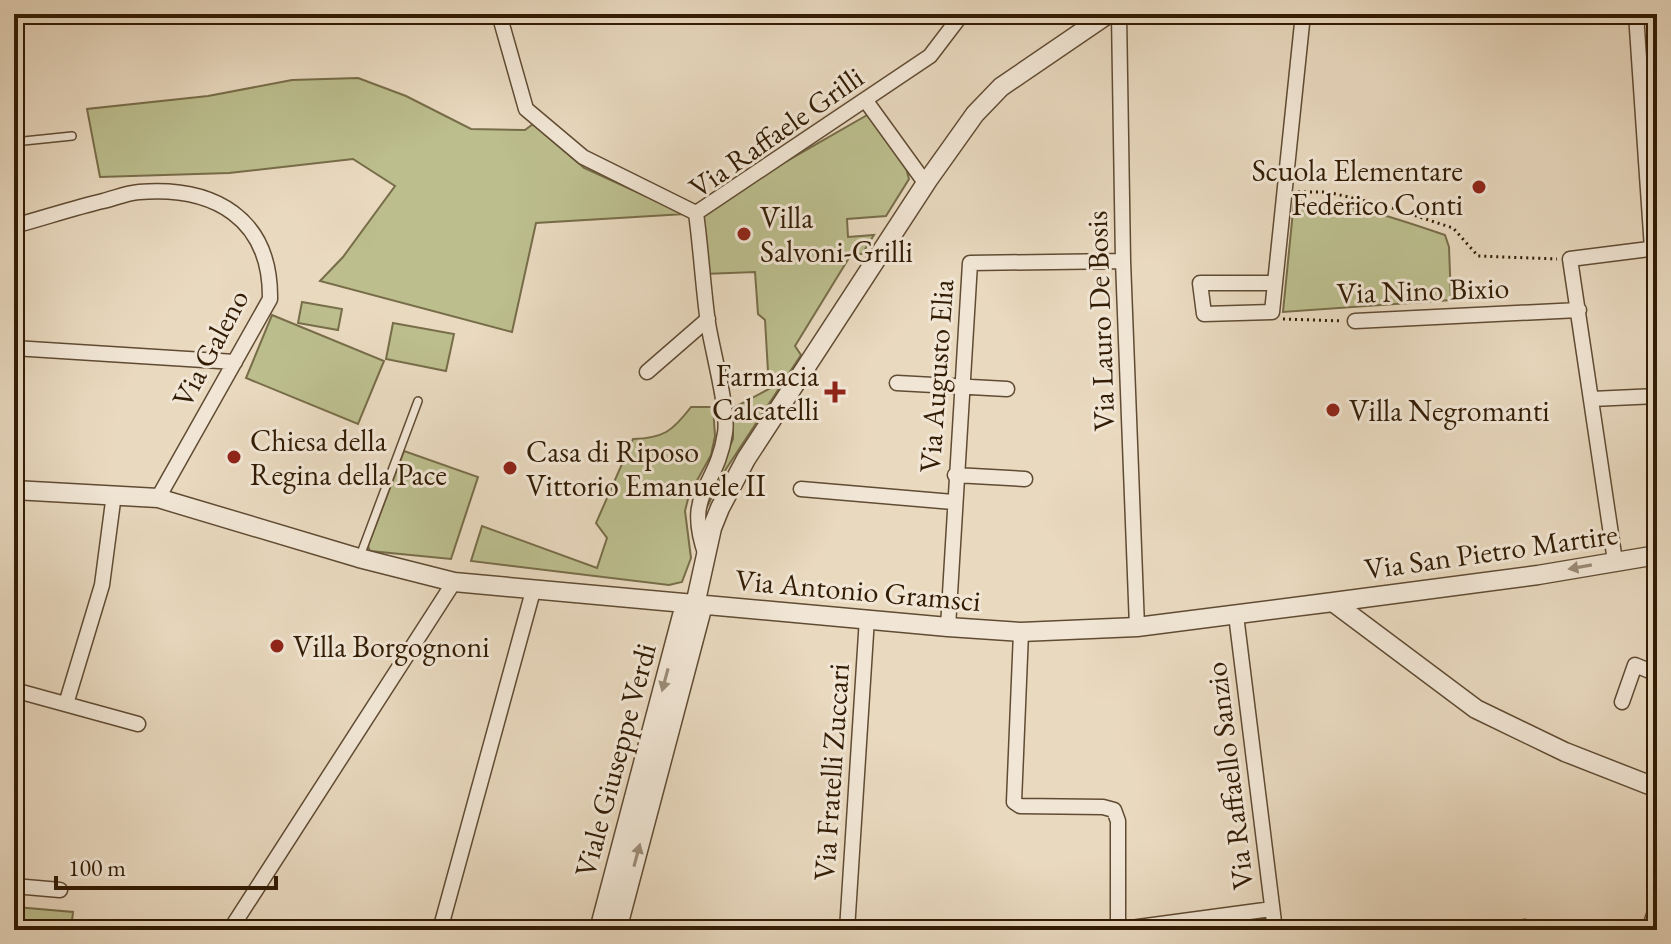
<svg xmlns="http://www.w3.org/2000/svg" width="1671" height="944" font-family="'EB Garamond',serif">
	<rect width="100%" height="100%" fill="#e9d9bf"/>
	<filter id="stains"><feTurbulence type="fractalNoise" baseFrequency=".0025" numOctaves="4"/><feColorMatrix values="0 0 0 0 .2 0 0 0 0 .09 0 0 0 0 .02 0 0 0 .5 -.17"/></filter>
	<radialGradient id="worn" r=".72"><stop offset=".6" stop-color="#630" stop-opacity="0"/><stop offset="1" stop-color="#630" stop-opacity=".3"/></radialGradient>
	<path fill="#bcbe8e" stroke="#776d49" stroke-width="2" d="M358,78L406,96L471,129L525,130L533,124L584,168L685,214L536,223L512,332L320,281L343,257L395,186L353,159L229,173L100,177L87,109L208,96L292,80Z
		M869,114L906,168L909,179L886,216L847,219L848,237L874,235L862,254L852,253L795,346L801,355L726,469L707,507L704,504L733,439V408L769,389L765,320L758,314L755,272L704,274L696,213Z
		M1294,201C1348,201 1395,218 1445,235L1449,247L1451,300L1283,312Z
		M302,302L342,309L338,330L298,323Z
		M272,315L384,361L358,424L246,378Z
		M393,323L454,334L446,371L386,359Z
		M691,407H713L715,436L711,455L689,495L685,511L691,558L682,582L669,585L471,561L482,526L597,568L607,538L596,523L633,439C663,438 672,432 691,407Z
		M404,451L478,477L451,559L370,551L368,546Z
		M16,907L73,912L71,930H14Z"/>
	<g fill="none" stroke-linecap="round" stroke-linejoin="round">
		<g stroke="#604b33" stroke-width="10">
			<path id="service" d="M14,142L72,136
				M360,556L418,401"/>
		</g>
		<g stroke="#604b33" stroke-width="17">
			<path id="minor" d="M499,14L526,109L583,157L696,213
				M1119,14L1123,261L1137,627
				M1636,14L1652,249
				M866,101L926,184
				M14,226C44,218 73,208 103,201C115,198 127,193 139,192C214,186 271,218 270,299L158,498
				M1275,283H1200L1204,314L1272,312L1303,14
				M1355,321L1579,310
				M14,348L235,362
				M647,372L708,319
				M897,383L1007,389
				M1592,399L1657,396
				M955,475L1025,479
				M801,489L953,502
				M706,556C683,491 717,489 725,433C729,411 712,349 708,323C703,287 701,249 696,213L930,56L962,14
				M1615,561L1570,259L1657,248
				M1236,615L1275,930
				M948,627L970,263L1123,261
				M1021,632L1014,802L1020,806L1103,807L1114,810L1118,821V930
				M14,690L138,724
				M1622,702L1635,665L1657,674
				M66,704L102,585L114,494
				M14,886L60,890
				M230,930L454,582
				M440,930L533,591
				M847,930L867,618
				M1116,930L1272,909
				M1514,930L1525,927L1534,930
				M1649,930L1657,906"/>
		</g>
		<g stroke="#604b33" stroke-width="21">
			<path id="tertiary" d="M14,490L158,498L359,558L454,582L948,627L1021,632L1137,627L1333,602L1476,709L1565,752L1657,788
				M1333,602L1538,575L1657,555
				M695,605L712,528L720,508L746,459L928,180L975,114L1001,87L1108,14
				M599,930L685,604
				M617,930L703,605"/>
		</g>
		<path stroke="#321c04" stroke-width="3" stroke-dasharray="2 4" stroke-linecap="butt" d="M1298,192H1327L1383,205L1453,228L1478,256L1557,259
			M1283,319L1343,321"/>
		<use href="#service" stroke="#f1e6d5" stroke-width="7"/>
		<use href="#minor" stroke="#f1e6d5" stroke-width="14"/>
		<use href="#tertiary" stroke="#f1e6d5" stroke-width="18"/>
	</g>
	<defs><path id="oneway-solid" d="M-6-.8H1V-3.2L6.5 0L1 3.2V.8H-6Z" transform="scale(2)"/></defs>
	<g fill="#9b8b77">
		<use href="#oneway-solid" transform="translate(1580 567) rotate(170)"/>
		<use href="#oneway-solid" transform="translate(665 680) rotate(105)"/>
		<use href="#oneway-solid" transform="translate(637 855) rotate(-75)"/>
	</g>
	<g fill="#8f2418" stroke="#f1e6d5" stroke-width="3">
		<circle cx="1479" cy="187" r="8"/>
		<circle cx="744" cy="234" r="8"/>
		<path d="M831 380h8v8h8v8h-8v8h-8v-8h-8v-8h8z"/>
		<circle cx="1333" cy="410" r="8"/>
		<circle cx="234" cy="457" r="8"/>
		<circle cx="510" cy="468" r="8"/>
		<circle cx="277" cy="646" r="8"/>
	</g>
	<g text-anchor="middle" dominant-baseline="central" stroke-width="6" stroke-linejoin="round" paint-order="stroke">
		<g font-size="30" fill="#321c04" stroke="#f1e6d5">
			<text transform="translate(776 132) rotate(-35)">Via Raffaele Grilli</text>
			<text transform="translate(1423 290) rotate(-2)">Via Nino Bixio</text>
			<text transform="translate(1100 321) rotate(-92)">Via Lauro De Bosis</text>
			<text transform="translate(210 348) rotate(-62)">Via Galeno</text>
			<text transform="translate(936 376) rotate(-86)">Via Augusto Elia</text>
			<text transform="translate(1491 551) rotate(-8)">Via San Pietro Martire</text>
			<text transform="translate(858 590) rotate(5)">Via Antonio Gramsci</text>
			<text transform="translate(615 760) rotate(-75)">Viale Giuseppe Verdi</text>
			<text transform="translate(831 772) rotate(-86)">Via Fratelli Zuccari</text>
			<text transform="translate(1229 776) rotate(-97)">Via Raffaello Sanzio</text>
		</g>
		<g font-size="30" fill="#321c04" stroke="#f1e6d5" text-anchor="start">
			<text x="1463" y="170" text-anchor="end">Scuola Elementare<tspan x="1463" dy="34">Federico Conti</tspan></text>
			<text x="760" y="217">Villa<tspan x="760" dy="34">Salvoni-Grilli</tspan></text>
			<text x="819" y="375" text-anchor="end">Farmacia<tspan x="819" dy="34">Calcatelli</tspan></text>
			<text x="1349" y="410">Villa Negromanti</text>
			<text x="250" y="440">Chiesa della<tspan x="250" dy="34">Regina della Pace</tspan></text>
			<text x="526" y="451">Casa di Riposo<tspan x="526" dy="34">Vittorio Emanuele II</tspan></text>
			<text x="293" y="646">Villa Borgognoni</text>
		</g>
	</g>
	<rect width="1671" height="944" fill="none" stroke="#e9d9bf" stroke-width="48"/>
	<rect x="16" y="16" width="1639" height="912" fill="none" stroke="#321c04" stroke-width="4"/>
	<rect x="24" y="24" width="1623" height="896" fill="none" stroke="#321c04" stroke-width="2"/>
	<path d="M56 876v12h220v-12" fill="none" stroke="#321c04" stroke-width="4"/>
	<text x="68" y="876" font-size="24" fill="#321c04" stroke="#f1e6d5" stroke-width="6" paint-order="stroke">100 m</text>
	<rect width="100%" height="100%" filter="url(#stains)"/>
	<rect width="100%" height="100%" fill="url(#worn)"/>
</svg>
